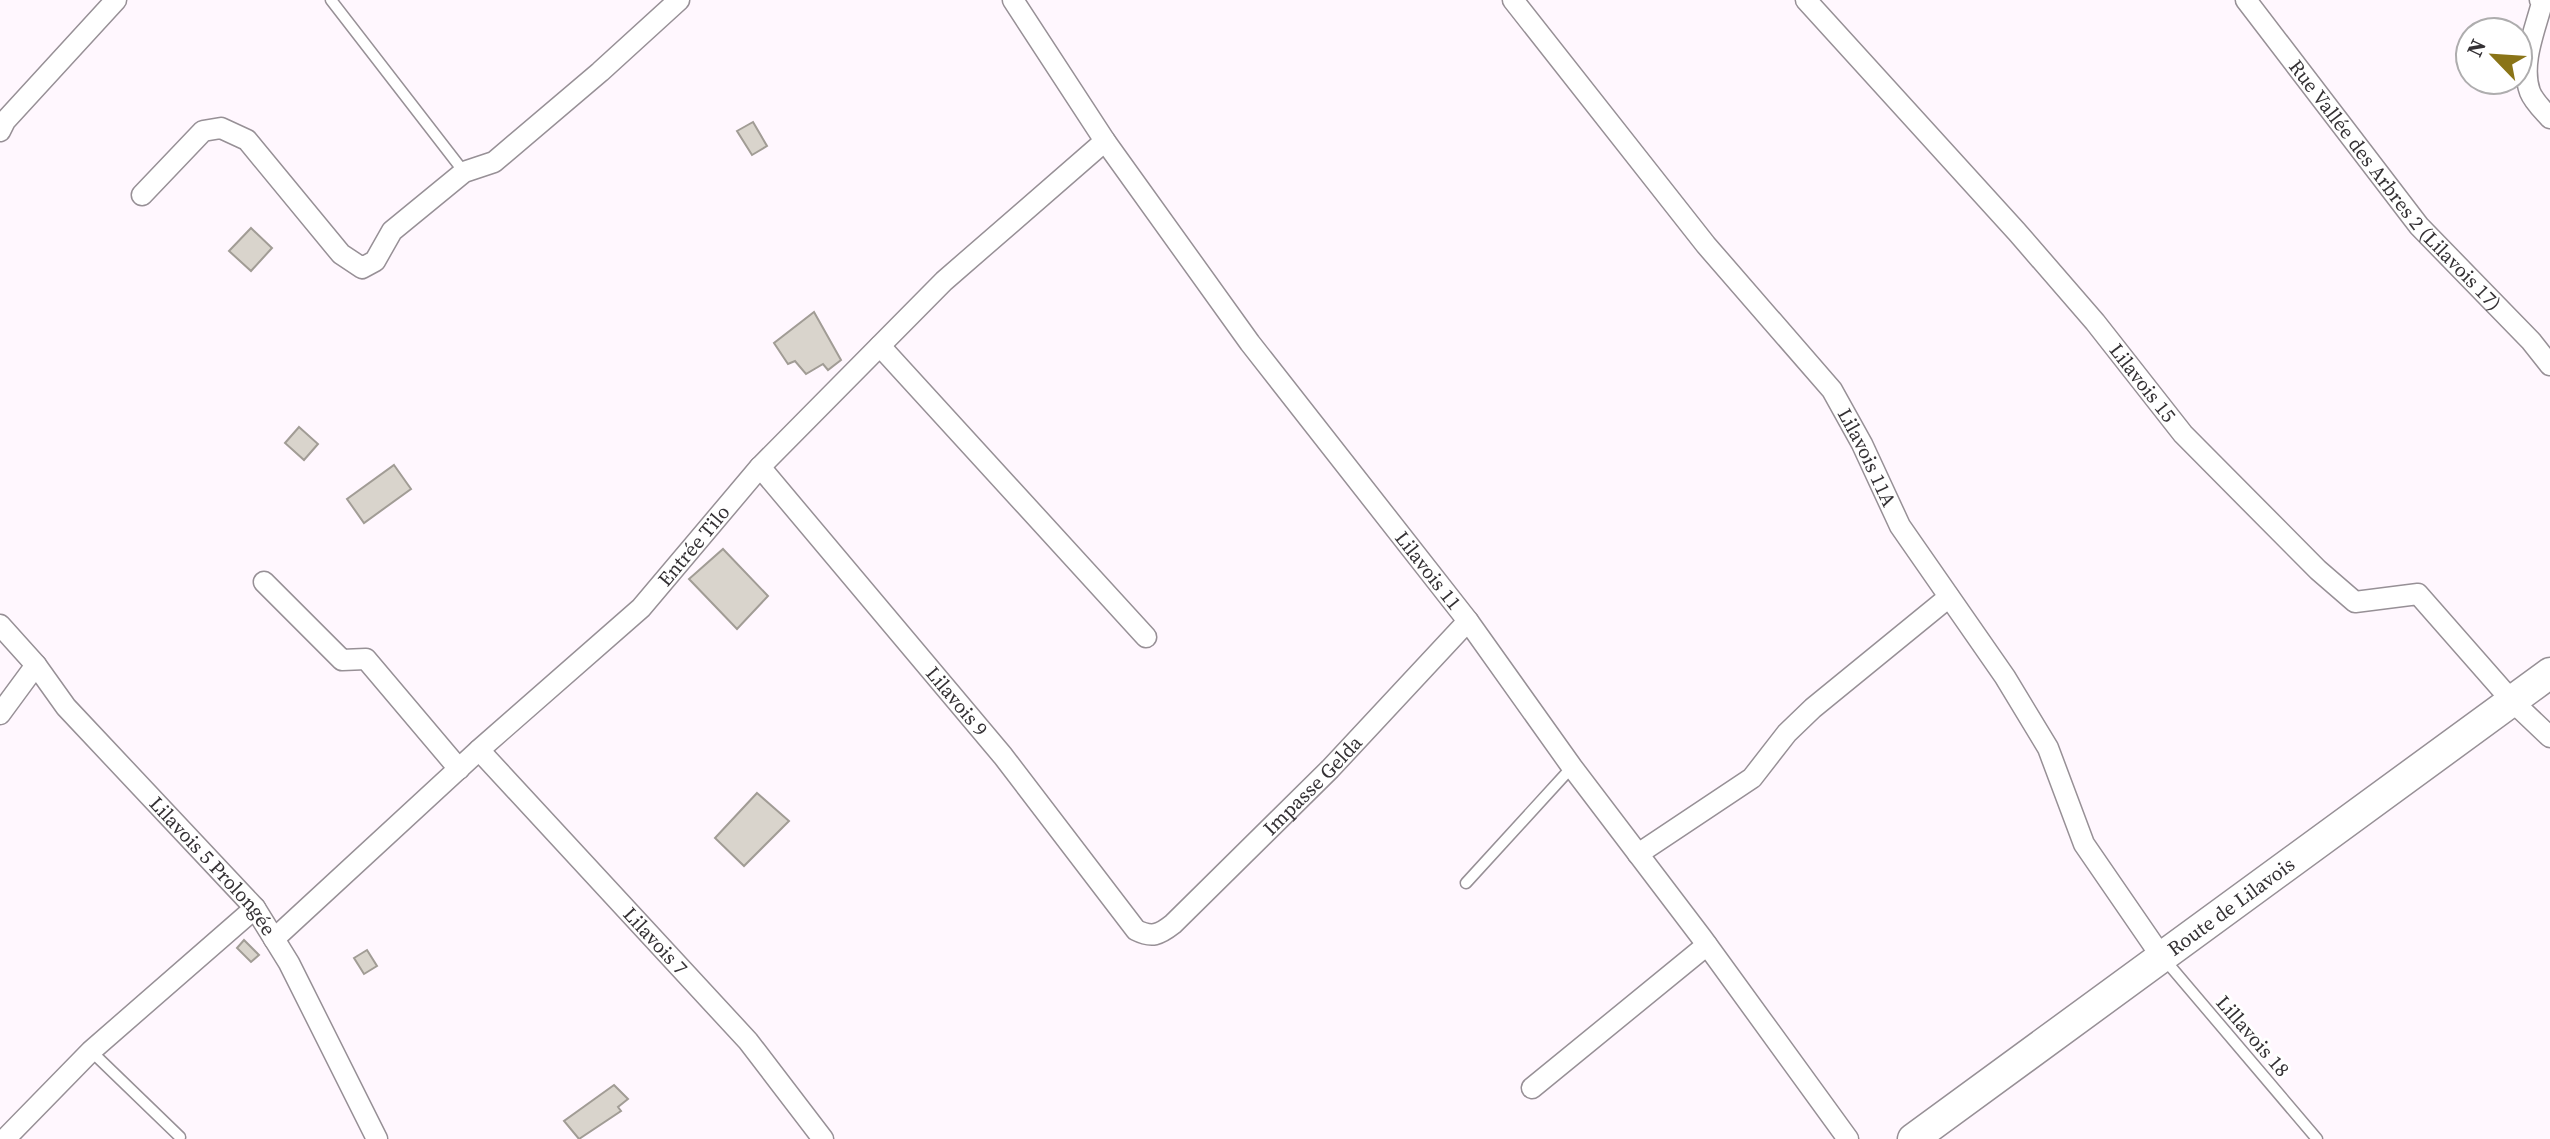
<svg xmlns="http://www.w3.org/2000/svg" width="2550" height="1139" font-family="'Source Serif 4',serif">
	<rect width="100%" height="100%" fill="#fff7fe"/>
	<path fill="#d9d4cc" stroke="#a19c95" stroke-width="2" d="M753,122L767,146L752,155L737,131Z
		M251,228L272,248L251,271L229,251Z
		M814,312L841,360L828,370L823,364L806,374L795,361L788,364L774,343Z
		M299,427L318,444L304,460L285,443Z
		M394,465L411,489L364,523L347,499Z
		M723,549L768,596L737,629L689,579Z
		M757,793L789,821L744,866L715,838Z
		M244,940L259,955L251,962L237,948Z
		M367,950L377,966L364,974L354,958Z
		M614,1085L628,1099L618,1107L621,1111L579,1139L564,1121Z"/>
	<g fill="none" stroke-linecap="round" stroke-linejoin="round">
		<g stroke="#979096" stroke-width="13">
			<path id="service" d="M331,0L464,172
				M1466,883L1572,767
				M2165,960L2317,1139
				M91,1051L180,1137"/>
		</g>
		<g stroke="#979096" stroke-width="23">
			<g id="minor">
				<path id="s1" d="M1013,0L1105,141L1250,343L1468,621L1572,767L1702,938L1848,1139"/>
				<path id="s2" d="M1513,0L1706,245L1832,390L1862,444L1900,526L2005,677L2048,748L2084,844L2161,956"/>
				<path id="s3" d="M1806,0L2017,232L2095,322L2183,434L2318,570L2355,602L2418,594L2512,701L2550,737"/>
				<path id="s4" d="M2246,0L2419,226L2531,341L2550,365"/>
				<path d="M2540,0L2542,3C2535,30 2520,64 2530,92C2534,102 2544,111 2550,118"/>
				<path d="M0,131L5,121L116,0"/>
				<path d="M142,195L203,131L221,128L247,140L341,254L362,268L375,261L392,231L464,172L494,162L600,72L679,0"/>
				<path d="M880,346L1146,637"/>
				<path id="s5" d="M760,467L1003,756L1136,930C1152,938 1159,935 1173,924L1330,769L1468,621"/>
				<path d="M264,582L342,660L366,659L459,769"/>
				<path id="s6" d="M0,625L36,665L66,707L255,908L289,963L377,1139"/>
				<path d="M0,714L36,665"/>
				<path id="s7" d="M479,750L748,1041L823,1139"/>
				<path d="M1638,854L1752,778L1787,733L1813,708L1949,597"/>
				<path id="s8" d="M274,939L479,750L641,608L760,467L944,281L1105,141"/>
				<path d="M1532,1088L1707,945"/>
				<path d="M5,1139L91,1051L255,908"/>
			</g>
		</g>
		<g stroke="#979096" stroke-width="33">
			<g id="secondary">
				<path id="s9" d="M1913,1139L2550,673"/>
			</g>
		</g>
		<use href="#service" stroke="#fff" stroke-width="10"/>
		<use href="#minor" stroke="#fff" stroke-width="20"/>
		<use href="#secondary" stroke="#fff" stroke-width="30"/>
	</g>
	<g text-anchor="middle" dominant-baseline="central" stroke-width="6" stroke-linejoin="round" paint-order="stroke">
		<g font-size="20" fill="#343134" stroke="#fff">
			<text stroke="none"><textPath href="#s4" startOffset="238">Rue Vallée des Arbres 2 (Lilavois 17)</textPath></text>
			<text stroke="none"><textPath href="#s3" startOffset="510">Lilavois 15</textPath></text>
			<text stroke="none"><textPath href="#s2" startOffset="580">Lilavois 11A</textPath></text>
			<text stroke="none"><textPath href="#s8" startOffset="576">Entrée Tilo</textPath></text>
			<text stroke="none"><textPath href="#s1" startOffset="706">Lilavois 11</textPath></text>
			<text stroke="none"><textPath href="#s5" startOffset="306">Lilavois 9</textPath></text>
			<text stroke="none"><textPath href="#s5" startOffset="834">Impasse Gelda</textPath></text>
			<text stroke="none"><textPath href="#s6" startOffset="322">Lilavois 5 Prolongée</textPath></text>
			<text stroke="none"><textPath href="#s9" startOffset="394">Route de Lilavois</textPath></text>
			<text stroke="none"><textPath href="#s7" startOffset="260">Lilavois 7</textPath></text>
			<text transform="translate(2253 1036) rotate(49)">Lillavois 18</text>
		</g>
	</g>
	<g transform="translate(2494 56) rotate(295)"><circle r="38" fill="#ffffff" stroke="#aeadae" stroke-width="2"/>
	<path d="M0-6L14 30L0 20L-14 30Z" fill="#8a7417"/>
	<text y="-12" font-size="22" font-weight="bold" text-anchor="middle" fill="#343134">N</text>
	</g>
</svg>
